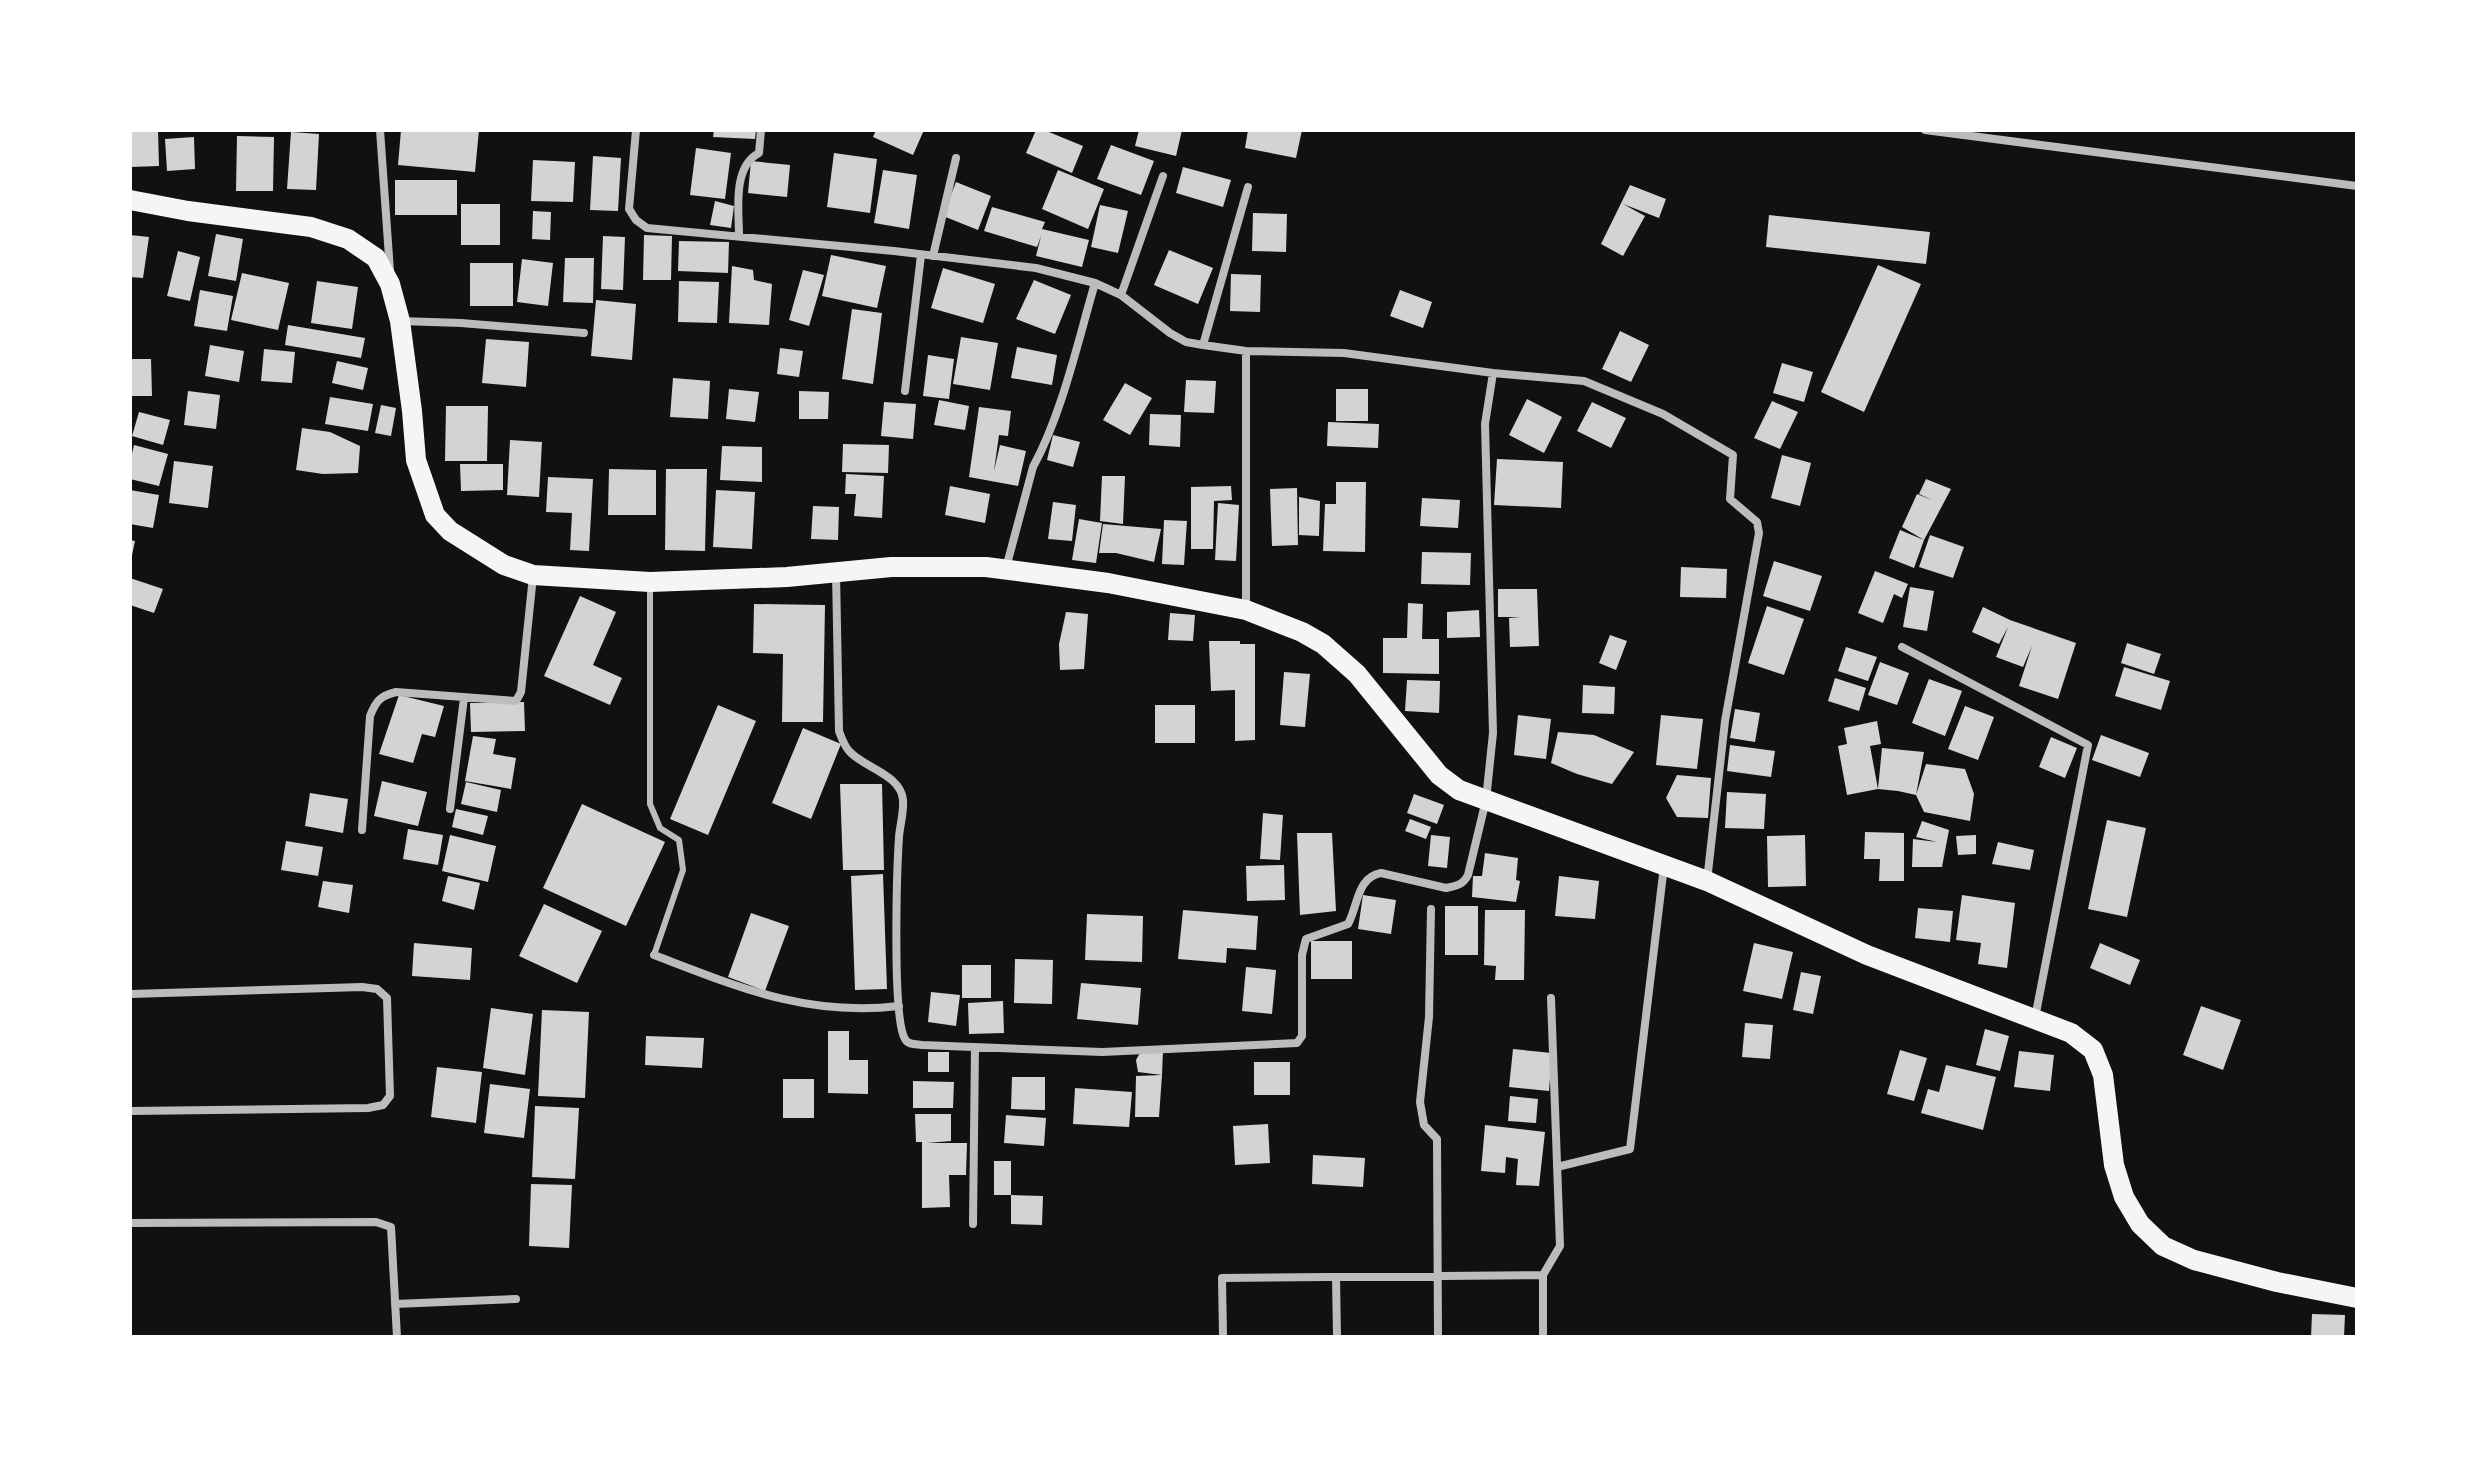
<svg xmlns="http://www.w3.org/2000/svg" width="2487" height="1467" font-family="Overpass,sans-serif">
	<rect width="100%" height="100%" fill="#111"/>
	<path fill="#d3d3d3" d="M130,130H158L159,166L131,167Z
		M401,130H479L475,172L398,165Z
		M714,130H756L755,139L713,137Z
		M876,130H924L913,155L873,137Z
		M1036,130H1044L1083,146L1072,173L1026,153Z
		M1139,130H1182L1176,156L1135,146Z
		M1248,130H1302L1296,158L1245,148Z
		M291,132L319,134L316,190L287,189Z
		M237,136L274,137L273,191H236Z
		M194,137L195,169L167,171L165,139Z
		M1111,145L1154,161L1141,195L1097,179Z
		M696,148L731,153L725,199L690,195Z
		M834,153L877,159L870,213L827,207Z
		M593,156L621,158L618,211L590,210Z
		M533,160L575,162L573,202L531,201Z
		M751,161L790,165L787,197L748,193Z
		M1183,167L1231,180L1223,207L1176,193Z
		M883,170L917,175L909,229L874,223Z
		M1058,170L1104,189L1088,229L1042,209Z
		M395,180H457V215H395Z
		M956,182L991,196L978,230L943,216Z
		M1630,185L1666,199L1659,218L1623,204L1645,216L1623,256L1601,244Z
		M715,201L734,206L731,228L710,225Z
		M461,204H500V245H461Z
		M1100,205L1128,211L1118,253L1091,247Z
		M992,207L1045,222L1042,229L1089,240L1082,267L1036,256L1041,236L1037,247L984,231Z
		M533,211L551,212L550,240L532,239Z
		M1253,213L1287,214L1286,252L1252,251Z
		M1769,215L1930,232L1926,264L1766,247Z
		M216,234L243,239L236,281L208,276Z
		M130,235L149,237L143,278L130,277Z
		M644,235L672,236L671,280H643Z
		M603,236L625,237L623,290L601,289Z
		M679,241L729,242L728,273L678,271Z
		M1169,250L1213,268L1198,304L1154,285Z
		M178,251L200,257L190,301L167,296Z
		M831,255L886,266L877,308L822,296Z
		M565,258H594L593,303L563,302Z
		M522,259L553,263L548,306L517,302Z
		M470,263H513V306H470Z
		M1878,265L1921,284L1864,412L1821,392Z
		M732,266L753,270L754,280L772,284L769,325L729,323Z
		M943,268L995,284L983,323L931,308Z
		M803,270L824,275L809,326L789,320Z
		M242,273L289,283L278,330L231,320Z
		M1231,274L1261,275L1260,312L1230,311Z
		M1034,280L1071,295L1055,334L1016,319Z
		M317,281L358,287L352,329L311,323Z
		M679,281L719,282L717,323L678,322Z
		M200,290L233,296L227,331L194,326Z
		M1400,290L1432,302L1423,328L1390,316Z
		M596,300L636,304L632,360L591,356Z
		M852,309L882,313L873,384L842,379Z
		M288,325L365,338L361,358L285,345Z
		M1620,331L1649,345L1631,382L1602,369Z
		M961,337L998,343L990,390L953,384Z
		M486,339L529,342L526,387L482,383Z
		M210,345L244,351L239,382L205,376Z
		M1017,347L1057,355L1052,385L1011,378Z
		M780,348L803,351L799,377L777,374Z
		M264,349L295,352L292,383L261,381Z
		M928,355L954,359L949,399L923,396Z
		M130,359H151L152,396H130Z
		M337,361L368,368L363,390L332,383Z
		M1782,363L1813,372L1804,402L1773,393Z
		M673,378L710,381L708,419L670,417Z
		M1186,380L1216,381L1214,413L1184,412Z
		M1125,383L1152,398L1130,435L1103,420Z
		M729,389L759,392L755,422L726,419Z
		M1336,389H1368V421H1336Z
		M188,391L220,395L216,429L184,425Z
		M799,391L829,392L828,419H799Z
		M330,397L373,404L368,431L325,424Z
		M1527,399L1562,417L1544,453L1509,435Z
		M939,400L969,406L965,430L934,425Z
		M1772,401L1798,412L1780,449L1754,438Z
		M884,402L916,404L913,439L881,436Z
		M1592,402L1626,418L1611,448L1577,431Z
		M381,405L396,408L391,436L375,433Z
		M446,406H488L487,461H445Z
		M979,407L1011,411L1008,436L999,435L994,471L1000,445L1026,451L1018,486L969,477Z
		M139,412L170,420L163,445L132,436Z
		M1150,414L1181,415L1180,447L1149,445Z
		M1328,422L1379,424L1378,448L1327,446Z
		M302,428L330,432L360,446L358,473L323,474L296,470Z
		M1053,435L1080,442L1073,467L1047,460Z
		M510,440L542,442L539,497L507,495Z
		M843,444L889,445L888,473L842,472Z
		M134,445L168,454L159,486L130,479V462Z
		M722,446L762,447V482L720,480Z
		M1782,455L1811,463L1800,506L1771,498Z
		M1497,459L1563,462L1561,508L1494,505Z
		M174,461L213,466L208,508L169,503Z
		M460,464H503V490L461,491Z
		M609,469L656,470V515H608Z
		M666,469H707L705,551L665,550Z
		M846,474L884,476L882,518L854,516L856,494H845Z
		M1102,476H1125L1123,524L1100,521Z
		M548,477L593,479L589,551L570,550L572,513L546,512Z
		M1926,479L1951,489L1924,540L1902,527L1917,494L1932,500L1919,494Z
		M1336,482H1366L1365,552L1323,551L1325,504H1336Z
		M950,486L990,494L985,523L945,515Z
		M1231,486L1232,500L1214,501L1213,549H1191V487Z
		M1297,488L1298,545L1272,546L1270,489Z
		M130,490L159,495L153,528L130,524Z
		M716,490L755,492L752,549L713,547Z
		M1299,497L1320,501L1319,536L1299,535Z
		M1422,498L1460,500L1458,528L1420,526Z
		M1053,502L1076,505L1072,541L1048,539Z
		M1218,503L1239,505L1236,561L1215,560Z
		M813,506L839,507L838,540L811,539Z
		M1079,519L1102,523L1096,563L1072,560Z
		M1164,520L1187,521L1184,565L1162,564Z
		M1103,524L1161,529L1154,562L1116,553H1099Z
		M1900,530L1924,540L1914,568L1889,558Z
		M1930,535L1964,547L1953,578L1919,567Z
		M130,540L135,541L131,560L130,559Z
		M1422,552L1471,553L1470,585L1421,584Z
		M1774,561L1822,576L1810,611L1763,596Z
		M1681,567L1727,569L1726,598L1680,597Z
		M1875,571L1908,584L1902,598L1894,594L1883,623L1858,613Z
		M130,578L163,589L154,613L130,605Z
		M1910,587L1934,591L1927,631L1903,627Z
		M1498,589H1537L1539,646L1510,647L1509,618L1520,617H1498Z
		M580,596L616,612L593,665L622,678L610,705L544,676Z
		M1408,603L1423,604L1422,639H1439V674L1383,673V638H1407Z
		M754,604L825,605L823,722H782L783,654L753,653Z
		M1767,606L1804,619L1784,675L1748,663Z
		M1983,607L2010,620L2076,643L2058,699L2019,686L2032,646L2023,667L1996,657L2008,627L1999,644L1972,632Z
		M1479,610L1480,637L1447,638V612Z
		M1066,612L1088,614L1084,669L1060,670L1059,644Z
		M1170,613L1195,615L1193,641L1168,640Z
		M1610,635L1627,641L1616,670L1599,663Z
		M1209,641H1240V644H1255V740L1235,741V690L1211,691Z
		M2127,643L2161,654L2154,674L2121,663Z
		M1846,647L1877,657L1868,681L1838,671Z
		M1880,662L1909,673L1897,705L1868,695Z
		M2124,667L2170,681L2161,710L2115,696Z
		M1284,672L1310,674L1305,727L1280,725Z
		M1835,678L1866,688L1859,711L1828,701Z
		M1929,679L1962,691L1945,736L1912,723Z
		M1407,680L1440,681L1439,713L1405,711Z
		M1583,685L1615,687L1614,714L1582,713Z
		M399,695L444,706L435,737L422,734L413,763L379,754Z
		M524,702L525,731L471,732L470,703Z
		M718,705L756,721L708,835L670,819Z
		M1155,705H1195V743H1155Z
		M1965,706L1994,717L1978,760L1948,749Z
		M1735,709L1760,713L1755,742L1730,738Z
		M1518,715L1551,719L1546,759L1514,755Z
		M1661,715L1703,719L1697,769L1656,765Z
		M1877,721L1881,744L1870,746L1878,789L1882,748L1924,752L1916,795L1926,764L1965,769L1974,794L1970,821L1924,812L1916,795L1898,791L1878,789L1847,795L1838,746L1847,744L1844,728Z
		M803,728L841,744L811,819L772,803Z
		M1558,732L1594,735L1634,752L1612,784L1577,774L1551,763Z
		M2101,735L2149,753L2140,777L2092,760Z
		M473,736L496,739L493,754L516,758L511,789L465,781Z
		M2051,737L2077,748L2065,778L2039,767Z
		M1730,745L1775,751L1771,777L1727,771Z
		M1677,775L1711,778L1708,818L1677,817L1666,798Z
		M382,781L427,792L418,826L374,816Z
		M466,782L501,790L497,812L461,804Z
		M840,784H882L884,870H843Z
		M1727,792L1766,794L1764,829L1725,828Z
		M310,793L348,799L343,833L305,826Z
		M1414,794L1444,805L1437,824L1407,813Z
		M582,804L665,842L626,926L543,888Z
		M456,809L488,816L483,835L452,827Z
		M1263,813L1283,815L1280,860L1260,859Z
		M1410,819L1431,827L1426,839L1405,831Z
		M2107,820L2146,828L2127,917L2088,909Z
		M1922,821L1949,830L1942,867H1912L1913,839L1937,842L1916,837Z
		M408,829L443,835L438,865L403,859Z
		M1865,832L1904,833V881H1879L1880,859H1864Z
		M1297,833H1332L1336,911L1300,915Z
		M450,835L496,846L488,882L442,871Z
		M1431,835L1450,837L1447,868L1428,866Z
		M1805,835L1806,886L1768,887L1767,836Z
		M1976,835V854L1958,855L1956,836Z
		M286,841L323,847L318,876L281,870Z
		M1998,842L2034,850L2030,870L1992,864Z
		M1485,853L1518,858L1516,880L1520,881L1516,902L1472,897L1473,876H1482Z
		M1284,865L1285,900L1247,901L1246,866Z
		M883,874L887,989L855,990L851,876Z
		M448,876L480,883L474,910L442,901Z
		M1559,876L1599,881L1595,919L1555,916Z
		M323,881L353,885L349,913L318,907Z
		M1363,895L1396,900L1391,934L1358,929Z
		M1962,895L2015,903L2007,968L1978,964L1981,943L1956,940Z
		M544,904L602,931L577,983L519,956Z
		M1445,906H1478V955H1445Z
		M1918,908L1953,911L1950,942L1915,938Z
		M1183,910L1258,916L1256,950L1227,948L1226,963L1178,959Z
		M1485,910H1525L1524,980H1495L1496,966L1484,965Z
		M751,913L789,926L765,991L728,977Z
		M1087,914L1143,916L1142,962L1085,960Z
		M1311,941H1352V979H1311Z
		M414,943L472,948L470,980L412,976Z
		M1754,943L1793,952L1782,999L1743,991Z
		M2100,943L2140,960L2130,985L2090,968Z
		M1015,959L1053,960L1052,1004L1014,1003Z
		M962,965H991V998H962Z
		M1246,967L1276,970L1272,1014L1242,1011Z
		M1801,972L1821,976L1813,1014L1793,1010Z
		M1081,983L1141,988L1138,1025L1077,1019Z
		M931,992L960,995L956,1026L928,1022Z
		M1003,1001L1004,1033L969,1034L968,1003Z
		M2201,1006L2241,1020L2223,1070L2183,1055Z
		M491,1008L533,1014L525,1075L483,1068Z
		M542,1010L589,1012L585,1098L538,1096Z
		M1745,1023L1773,1025L1770,1059L1742,1057Z
		M1985,1029L2009,1036L2000,1071L1976,1065Z
		M828,1031H849V1060H868V1094L828,1093Z
		M646,1036L704,1038L702,1068L645,1065Z
		M1513,1049L1552,1053L1549,1091L1509,1087Z
		M1163,1050L1162,1075L1138,1072L1136,1060L1141,1051Z
		M1900,1050L1927,1058L1914,1101L1887,1094Z
		M2019,1051L2054,1055L2050,1091L2014,1087Z
		M928,1052H949V1072H928Z
		M1254,1062H1290V1095H1254Z
		M1946,1065L1996,1077L1983,1130L1921,1113L1928,1089L1939,1092Z
		M437,1067L482,1072L476,1123L431,1117Z
		M1162,1075L1159,1117H1135L1136,1076Z
		M1012,1077H1045V1110L1011,1109Z
		M783,1079H814V1118H783Z
		M913,1081L954,1082L953,1108H913Z
		M490,1084L530,1089L524,1138L484,1133Z
		M1075,1088L1132,1092L1129,1127L1073,1124Z
		M1510,1096L1538,1099L1536,1123L1508,1121Z
		M535,1106L579,1108L575,1179L532,1177Z
		M915,1114H951V1141L927,1143H967L966,1175H949L950,1207L922,1208V1142H916Z
		M1006,1115L1046,1118L1044,1146L1004,1143Z
		M1268,1124L1270,1163L1235,1165L1233,1126Z
		M1485,1125L1545,1132L1539,1186L1516,1185L1518,1159L1506,1157L1505,1173L1481,1171Z
		M1313,1155L1365,1158L1363,1187L1312,1184Z
		M994,1161H1011V1195L1043,1196L1042,1225L1011,1224V1195H994Z
		M531,1184L572,1185L569,1248L529,1246Z
		M2312,1314L2345,1315L2344,1337H2311Z"/>
	<g fill="none" stroke-linecap="round" stroke-linejoin="round">
		<path stroke="#bcbcbc" stroke-width="6" d="M650,585V804L660,828L679,840L683,870L654,955"/>
		<path stroke="#bcbcbc" stroke-width="8" d="M380,130L390,271
			M636,130L629,209L636,220L647,228L894,251L1036,268L1095,283L1121,295L1170,333L1186,342L1203,345L1246,351L1344,353L1493,373L1584,381L1663,414L1733,455L1730,499L1757,522L1759,533L1725,721L1707,881
			M1925,130L2357,186
			M739,236C739,211 732,167 759,153L761,130
			M933,256L956,158
			M1121,295L1163,176
			M400,321L461,323L584,333
			M1203,345L1248,187
			M1246,351V610
			M905,391L921,255
			M1006,568L1033,467C1062,414 1078,341 1095,283
			M836,573L839,731C842,739 844,746 850,752C865,768 901,775 903,800C904,812 900,825 899,837C897,868 892,1018 905,1039C908,1045 916,1044 922,1045L1102,1052L1297,1043L1302,1036V955L1306,939L1348,924C1358,906 1357,877 1381,873L1446,888C1456,886 1463,885 1468,875L1486,800L1493,733L1485,424L1493,373
			M1902,647L2088,745L2035,1018
			M450,809L464,698
			M362,830L370,716C376,701 380,696 396,692L516,701L521,692L533,576
			M1431,909L1429,1017L1420,1102L1424,1125L1437,1139L1438,1337
			M654,955C738,987 807,1017 899,1006
			M130,994L362,987L377,989L387,998L390,1096L383,1105L368,1108L130,1111
			M1557,1167L1630,1149L1664,866
			M130,1223L376,1222L391,1227L397,1337
			M973,1224L975,1047
			M1336,1277L1337,1337
			M395,1304L516,1299
			M1223,1337L1222,1278L1543,1275
			M1543,1337V1275L1560,1246L1551,998"/>
		<path stroke="#f5f5f5" stroke-width="20" d="M130,200L188,211L311,227L348,239L376,258L390,284L400,321L412,411L416,460L435,515L450,531L504,565L533,575L650,582L787,577L891,567H986L1108,583L1246,610L1302,632L1323,644L1357,674L1439,775L1459,790L1707,881L1867,955L2071,1033L2093,1050L2103,1075L2114,1165L2124,1197L2140,1224L2163,1246L2194,1260L2277,1282L2357,1298"/>
	</g>
	<rect width="2487" height="1467" fill="none" stroke="#ffffff" stroke-width="264"/>
</svg>
